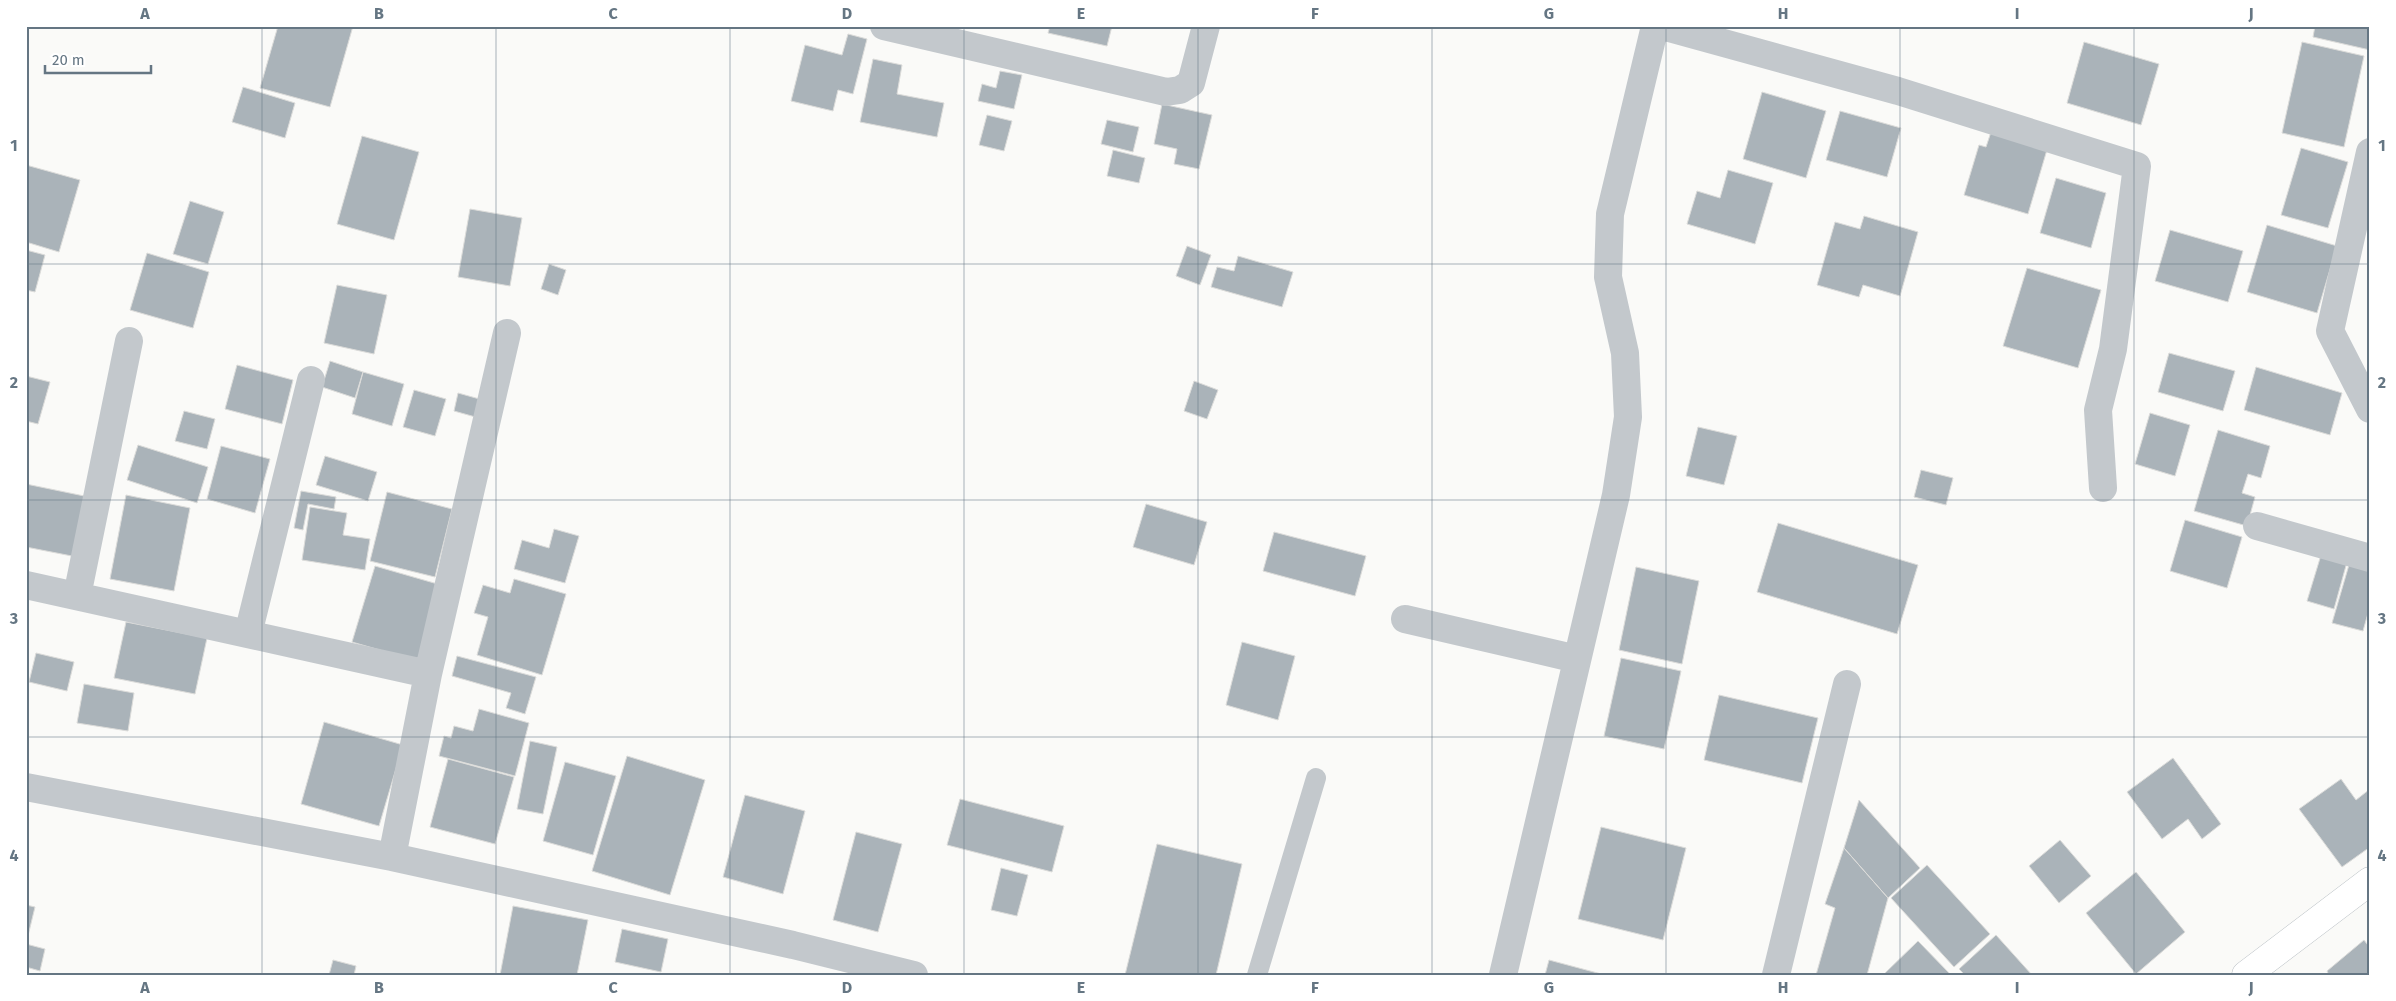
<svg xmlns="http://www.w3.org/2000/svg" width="2396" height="1001" font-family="'Fira Sans',sans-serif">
	<rect width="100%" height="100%" fill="#fafaf8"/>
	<path fill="#aab3b9" stroke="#dcdcda" d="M278,26H353L330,107L260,88Z
		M1050,26H1112L1107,46L1048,33Z
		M2315,26H2370V50L2313,37Z
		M848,34L867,39L853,94L838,90L833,111L791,101L805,45L842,55Z
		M2084,42L2159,64L2141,125L2067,103Z
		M2302,42L2364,56L2344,147L2282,133Z
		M873,59L902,65L897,94L944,103L937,137L860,122Z
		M1000,71L1022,75L1014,109L978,101L982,84L996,88Z
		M243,87L295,103L285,138L232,122Z
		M1762,92L1826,111L1806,178L1743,159Z
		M1162,104L1212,115L1199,169L1174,164L1177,149L1154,144Z
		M1840,111L1901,128L1887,177L1826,160Z
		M987,115L1012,121L1004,151L979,145Z
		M1107,120L1139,127L1133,152L1101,144Z
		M1993,126L2049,143L2028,214L1964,195L1979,145L1986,147Z
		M362,136L419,152L394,240L337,224Z
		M2301,148L2348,162L2328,228L2281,215Z
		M1113,150L1145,158L1139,183L1107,176Z
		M26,165L80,180L59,252L26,242Z
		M1728,170L1773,183L1755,244L1687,224L1697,191L1720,198Z
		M2056,178L2106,193L2091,248L2040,233Z
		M190,201L224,212L208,264L173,254Z
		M470,209L522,218L510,286L458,277Z
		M1864,216L1918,232L1900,296L1863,285L1859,297L1817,285L1835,222L1860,229Z
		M2267,225L2337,246L2317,313L2247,292Z
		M2170,230L2243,251L2228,302L2155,281Z
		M1187,246L1211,255L1200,285L1176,276Z
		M26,250L45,255L35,292L26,290Z
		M147,253L209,272L193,328L130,310Z
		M1238,256L1293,272L1282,307L1211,287L1217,267L1234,271Z
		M549,264L566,270L558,295L541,289Z
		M2027,268L2101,290L2078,368L2003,346Z
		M337,285L387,295L374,354L324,343Z
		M2169,353L2235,371L2223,411L2158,392Z
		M330,361L363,372L355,398L322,387Z
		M237,365L293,380L282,424L225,409Z
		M2256,367L2342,393L2330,435L2244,410Z
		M363,372L404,384L392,426L352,414Z
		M26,376L50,382L38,424L26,421Z
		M1194,381L1218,390L1207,419L1184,411Z
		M414,390L446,399L435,436L403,427Z
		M458,393L483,400L479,418L454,411Z
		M184,411L215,419L207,449L175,441Z
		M2150,413L2190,425L2175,476L2135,464Z
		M1698,427L1737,436L1724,485L1686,476Z
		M2218,430L2270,446L2261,478L2248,474L2242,493L2255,497L2247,526L2194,511Z
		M138,445L208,467L197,503L127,480Z
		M221,446L270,459L255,513L207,499Z
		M325,456L377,472L368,501L316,485Z
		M1921,470L1953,478L1946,505L1914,497Z
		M26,484L89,497L77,557L26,547Z
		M301,491L336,497L334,509L308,504L303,530L294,528Z
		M387,492L452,509L435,577L370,561Z
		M126,495L190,508L174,591L110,579Z
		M1146,504L1207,522L1194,565L1133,547Z
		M310,507L347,513L343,535L370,539L365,570L302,560Z
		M2185,520L2242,537L2227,588L2170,571Z
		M1778,523L1918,565L1897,634L1757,592Z
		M554,529L579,536L565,583L514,569L522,540L549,548Z
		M1274,532L1366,556L1355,596L1263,571Z
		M2321,555L2347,562L2334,609L2307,601Z
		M2351,558L2370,564V606L2363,631L2332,623Z
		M375,566L441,585L418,661L352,642Z
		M1636,567L1699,581L1682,664L1619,650Z
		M514,579L566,594L542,675L477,655L488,617L474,613L483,585L510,593Z
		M126,622L207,638L195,694L114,678Z
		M1242,642L1295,656L1278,720L1226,705Z
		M36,653L74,662L67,691L29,682Z
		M457,656L536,677L525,714L506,708L511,693L452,676Z
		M1621,658L1681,671L1664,749L1604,736Z
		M84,684L134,693L128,731L77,723Z
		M1719,695L1818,718L1802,783L1704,760Z
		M479,709L529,723L515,776L439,756L444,736L451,738L454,726L473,731Z
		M324,722L403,745L379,826L301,804Z
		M530,741L557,747L543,814L517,809Z
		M627,756L705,780L670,895L592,871Z
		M2173,758L2221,824L2202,839L2188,819L2162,839L2127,792Z
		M448,759L514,777L495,844L430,827Z
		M565,762L616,776L593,855L543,841Z
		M2341,779L2356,800L2370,789V847L2342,867L2299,809Z
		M745,795L805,811L783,894L723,877Z
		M960,799L1064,826L1052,872L947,845Z
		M1859,800L1920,868L1888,898L1844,848Z
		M1601,827L1686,848L1663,940L1578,919Z
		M856,832L902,844L878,932L833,920Z
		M2060,840L2091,876L2059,903L2029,866Z
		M1157,844L1242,864L1216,975H1125Z
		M1844,848L1888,898L1867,975H1816L1835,908L1825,904Z
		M1927,865L1990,934L1954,967L1891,898Z
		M1001,868L1028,875L1017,916L991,910Z
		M2136,872L2185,932L2136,974L2086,913Z
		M26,905L35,907L26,944L45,949L40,971L26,967Z
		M513,906L588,920L577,975H500Z
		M622,929L668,939L661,972L615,962Z
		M1996,935L2032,975H1965L1959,969Z
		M2364,940L2370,948V975H2329L2327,971Z
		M1918,941L1951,975H1883Z
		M333,960L356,966L354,975H329Z
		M1549,960L1605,975H1545Z"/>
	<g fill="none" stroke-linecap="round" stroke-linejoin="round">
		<g stroke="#b3babf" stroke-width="29">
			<path id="secondary" d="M2246,975L2370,881"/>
		</g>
		<path stroke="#c3c8cc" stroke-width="20" d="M1257,975L1316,778"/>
		<path stroke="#c3c8cc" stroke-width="28" d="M884,26L1166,92L1180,90L1191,83L1206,26
			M1662,26L1898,91L2137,166L2113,349L2098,410L2103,488
			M2370,152L2330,331L2370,409
			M507,333L428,674L392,857L793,945L914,975
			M2257,526L2370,558
			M26,585L428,674
			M77,596L129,341
			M1405,619L1577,659
			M248,634L311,380
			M26,787L392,857
			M1503,975L1616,495L1628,417L1625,353L1608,277L1610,214L1655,26
			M1776,975L1847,684"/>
		<use href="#secondary" stroke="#fff" stroke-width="28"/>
	</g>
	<path fill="none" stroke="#657683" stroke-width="1" stroke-opacity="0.55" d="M262,26V975M496,26V975M730,26V975M964,26V975M1198,26V975M1432,26V975M1666,26V975M1900,26V975M2134,26V975M26,264H2370M26,500H2370M26,737H2370"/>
	<rect width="2396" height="1001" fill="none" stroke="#ffffff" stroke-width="55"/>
	<path d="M45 65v8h106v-8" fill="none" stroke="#657683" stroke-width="2.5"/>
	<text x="52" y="65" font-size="15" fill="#657683" stroke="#ffffff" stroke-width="4" paint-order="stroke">20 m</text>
	<rect x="28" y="28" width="2340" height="946" fill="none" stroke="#657683" stroke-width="2"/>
	<g font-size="16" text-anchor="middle" font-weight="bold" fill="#657683">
		<text x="145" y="19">A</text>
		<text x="379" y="19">B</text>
		<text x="613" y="19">C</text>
		<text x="847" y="19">D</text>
		<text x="1081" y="19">E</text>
		<text x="1315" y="19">F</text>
		<text x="1549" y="19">G</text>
		<text x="1783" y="19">H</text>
		<text x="2017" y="19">I</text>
		<text x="2251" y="19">J</text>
		<text x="14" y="151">1</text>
		<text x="2382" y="151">1</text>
		<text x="14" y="388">2</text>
		<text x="2382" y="388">2</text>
		<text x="14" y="624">3</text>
		<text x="2382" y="624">3</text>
		<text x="14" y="861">4</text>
		<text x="2382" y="861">4</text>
		<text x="145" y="993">A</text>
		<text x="379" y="993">B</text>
		<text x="613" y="993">C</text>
		<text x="847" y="993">D</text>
		<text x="1081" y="993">E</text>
		<text x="1315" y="993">F</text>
		<text x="1549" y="993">G</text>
		<text x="1783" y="993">H</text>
		<text x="2017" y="993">I</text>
		<text x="2251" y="993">J</text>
	</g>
</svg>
